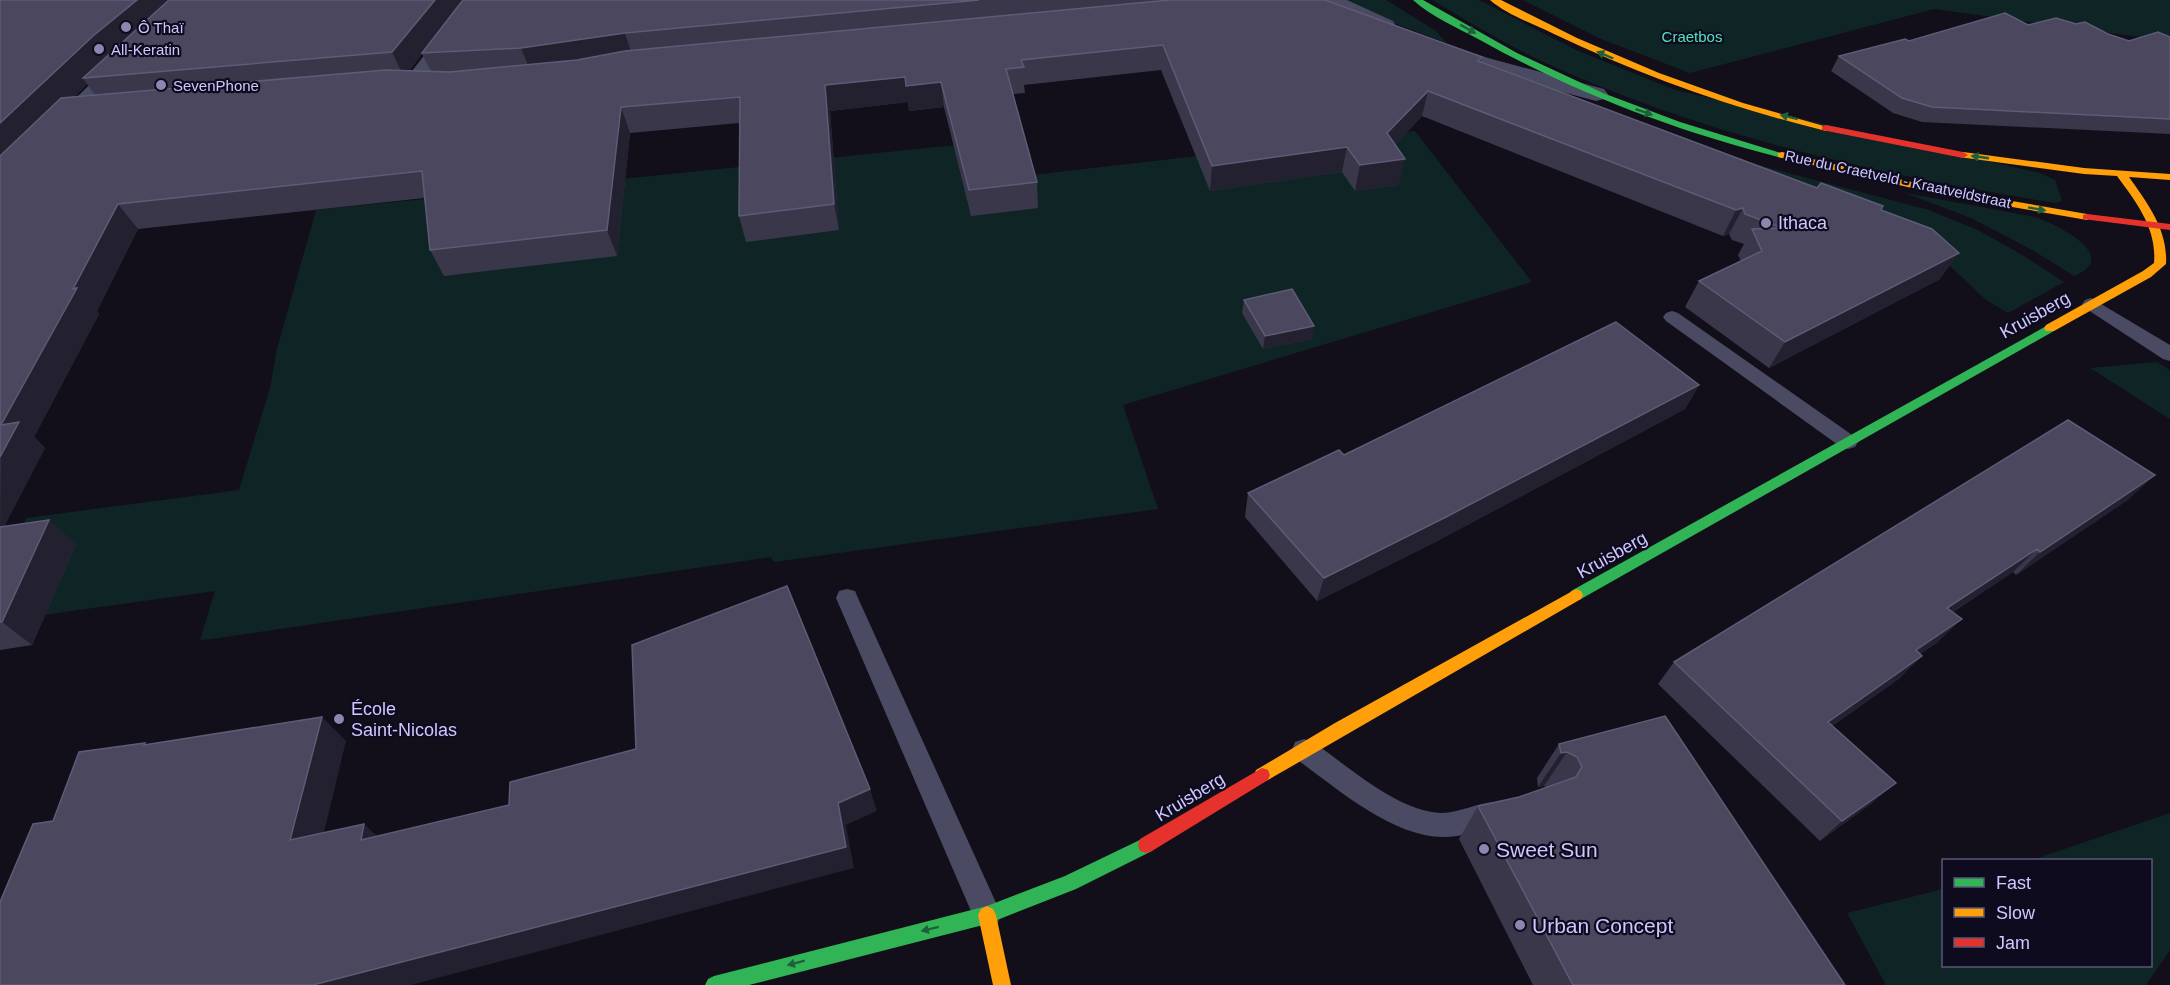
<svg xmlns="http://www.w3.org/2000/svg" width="2170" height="985" font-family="Arial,sans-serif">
	<rect width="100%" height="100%" fill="#120f1a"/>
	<path fill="#0f2525" d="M1347,0H1386L1436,31L1447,43L1391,22Z
		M1432,0H1479L1576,50L1675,90L2040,173L2055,180L2062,201L2056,203C1878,175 1699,135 1535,58C1500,41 1466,20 1432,0Z
		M1523,0H2170V41L1934,9L1690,73L1601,39Z
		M1415,131L1532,282L1123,405L1158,509L774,562L771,557L211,639L200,640L215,591L0,621V555L12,553L26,518L239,490L270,388L277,349L316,210L996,141L1014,177Z
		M1709,152L1929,210L1978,230L2024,256L2064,282L2008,313L1985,299L1929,246Z
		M1905,193L2035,217C2055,224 2123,256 2074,276L2034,251L1971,218Z
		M2157,362L2170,370V419L2090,368Z
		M2170,813V950L2146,985H1886L1847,913L1943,889L1944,966H2150V860H2032Z"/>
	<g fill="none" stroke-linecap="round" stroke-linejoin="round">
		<path fill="#4a4a63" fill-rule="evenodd" d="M2091,298L2170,345V361L2163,359L2085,308L2082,304L2085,300Z
			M1672,311L1678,313L1855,437L1858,442L1855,447L1848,449L1841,447L1666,321L1663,317L1666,313Z
			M847,589L855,591L858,598L997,905L1001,915L997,925L987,929L977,925L836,598L839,591Z
			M1304,739L1313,742C1348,766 1398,812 1442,813C1463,813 1486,797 1505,804L1509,813L1505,822C1486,829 1464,837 1443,837C1392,837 1335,787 1295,758L1292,750L1295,742Z"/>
		<path fill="#4a4a63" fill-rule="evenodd" d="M468,0H490L420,91L412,93L404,91L400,86L404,81Z
			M1319,0H1347L1393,21L1396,26L1393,31L1385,33L1377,31L1322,5Z
			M1447,44L1488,58L1604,89L1608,94L1604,99L1596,101L1472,68L1439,56L1436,51L1439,46Z
			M127,54L135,56L138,61L135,66L9,191L0,194V172L119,56Z"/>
		<path fill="#30b455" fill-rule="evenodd" d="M1413,0H1423L1517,53L1603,93L1680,122L1787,155L1782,158C1676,131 1575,93 1480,40C1458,28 1430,16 1413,0Z
			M2050,324L2056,328L2054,331L1581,599L1576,601L1571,599L1569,595L1571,591Z
			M1146,837L1152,839L1154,845L1152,851L1076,889L987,924L749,985H705L708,979L714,976L987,906L1065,876Z"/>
		<path fill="#ff9f0a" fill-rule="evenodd" d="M1490,0H1501L1577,38L1659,73L1743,103L1831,128L1826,131C1732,108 1642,76 1554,34C1534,24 1507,15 1490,0Z
			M1782,152L1942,189L2087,214L2092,217L2087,220L1942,195L1778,157V153Z
			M1963,152L2084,168L2170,174V180L2129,177C2148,204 2168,230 2166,264L2151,277L2054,331H2046L2044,328L2046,325L2143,271L2154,263C2157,229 2137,203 2117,176L2084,174L1959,157V153Z
			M1576,589L1581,591L1583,595L1581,599L1268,780L1262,782L1256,780L1254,775L1256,770L1335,723Z
			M987,906L993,909L996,915L1011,985H993L978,915L981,909Z"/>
		<path fill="#e5322d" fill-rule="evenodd" d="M1826,125L1963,152L1968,155L1963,158L1822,130V126Z
			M2087,214L2170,224V230L2083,219V215Z
			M1262,768L1268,770L1270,775L1268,780L1152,851L1146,853L1140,851L1138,845L1140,839Z"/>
		<path stroke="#3c5364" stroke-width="1.5" d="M70,108L102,77"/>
	</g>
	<path fill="#3a374b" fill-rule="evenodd" d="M0,0H1325L1482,57L1481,62L1817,188L1881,210L1940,279L1769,368L1685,307L1699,281L1741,261L1738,255L1744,244L1732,240L1729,234L1723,236L1422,116L1395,145L1399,185L1355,191L1342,172L1210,191L1161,70L1024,85L1025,93L1013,94L1037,182L1038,208L971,216L944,107L909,111L908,102L830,111L839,230L746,242L739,216V123L630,133L617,256L444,276L430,250L424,198L138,229L97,311L99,314L34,437L45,448L4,526L49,520L76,545L32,645L0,650ZM422,54L431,71H409ZM87,84L95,95L74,97Z
		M2028,25L2129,41L2170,37V134L1922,122L1893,113L1831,71L1839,56L1909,41Z
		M1244,300L1312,339L1263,349L1242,313Z
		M1699,385L1685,409L1437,541L1317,601L1245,517L1248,493L1344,455Z
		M2129,499L2016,575L2013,572L1953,612L1938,642L1920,654L1900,678L1832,726L1872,803L1820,841L1658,684L1674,662Z
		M1665,716L1845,985H1533L1459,839L1478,806L1519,797L1546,787L1544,786L1538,787L1537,778L1559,744Z"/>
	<path fill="#23202f" d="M137,0H181L83,78L87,84L0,169V123L93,36Z
		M435,0H466L422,53V54L404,77L392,52Z
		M625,33L633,58L531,73L521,48Z
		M905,77L908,102L830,111L839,230L834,204L825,85Z
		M941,82L944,107L909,111L906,86Z
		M1428,91L1422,116L1382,159L1387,133Z
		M621,107L630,133L617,256L607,230Z
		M1347,147L1342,172L1210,191L1212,166Z
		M1405,159L1399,185L1355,191L1360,165Z
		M118,204L138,229L97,311L99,314L34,437L45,448L0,535L1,425Z
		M1743,208L1729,234L1723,236L1736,210Z
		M1959,253L1940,279L1769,368L1785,342Z
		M1314,326L1312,339L1263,349L1265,336Z
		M1699,385L1685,409L1437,541L1317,601L1324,578Z
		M2155,475L2129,499L2016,575L2040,552Z
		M49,520L76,545L32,645L2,622Z
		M2037,549L2013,572L1925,630L1947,608Z
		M1962,619L1938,642L1894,672L1916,650Z
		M1922,656L1900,678L1807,743L1828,722Z
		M322,717L346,741L317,862L290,840Z
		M1567,752L1544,786L1538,787L1561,753Z
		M1896,783L1872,803L1820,841L1842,821Z
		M870,789L877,811L846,825L854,868L411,985H313L838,803Z
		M364,824L388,846L361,840Z"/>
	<path fill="#4a475e" stroke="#5e5b77" stroke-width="1.5" d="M0,0H137L93,36L0,123Z
		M169,0H435L392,52L83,78Z
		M463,0H979L625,33L521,48L422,53Z
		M1170,0H1325L1482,57L1478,61L1817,188L1821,183L1883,206L1881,210L1932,229L1959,253L1785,342L1699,281L1762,251L1752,229L1782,228L1745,214L1743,208L1736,210L1428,91L1387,133L1405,159L1360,165L1347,147L1212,166L1163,45L1021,60L1024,67L1006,69L1037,182L969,190L941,82L906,86L905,77L825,85L834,204L739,216L740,97L621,107L607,230L430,250L422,171L118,204L73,289L77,288L1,425L19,422L0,457V156L61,98L386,70L450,72L577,60L625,51Z
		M2005,13L2028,25L2056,18L2076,24L2085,22L2108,34L2129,41L2158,32L2170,37V119L1932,107L1902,98L1839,56L1905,39L1909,41Z
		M1292,289L1314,326L1265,336L1244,300Z
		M1616,322L1699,385L1446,517L1324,578L1248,493L1339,450L1344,455Z
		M2068,420L2155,475L2040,552L2037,549L1947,608L1962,619L1916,650L1922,656L1828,722L1896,783L1842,821L1674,662Z
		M49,520L2,622H0V527Z
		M787,586L870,789L838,803L846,847L313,985H0V902L33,824L53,821L79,752L145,743L144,745L322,717L290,840L364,824L361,840L509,805L510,782L636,749L632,645Z
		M1665,716L1845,985H1573L1478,806L1519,797L1576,777L1582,767L1577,757L1567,752L1561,753L1559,744Z"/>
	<defs><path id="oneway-solid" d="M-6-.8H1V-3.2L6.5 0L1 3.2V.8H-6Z" transform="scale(1.5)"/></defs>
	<g fill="#1f603a">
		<use href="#oneway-solid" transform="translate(1468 29) rotate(29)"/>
		<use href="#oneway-solid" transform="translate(1605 55) rotate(-157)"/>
		<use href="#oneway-solid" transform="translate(1644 112) rotate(19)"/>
		<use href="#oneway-solid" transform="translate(1789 117) rotate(-166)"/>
		<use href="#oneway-solid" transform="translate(1980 157) rotate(-172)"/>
		<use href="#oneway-solid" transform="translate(2037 209) rotate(10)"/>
		<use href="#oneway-solid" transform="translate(930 929) rotate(166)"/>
		<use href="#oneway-solid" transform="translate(796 963) rotate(165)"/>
	</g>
	<g fill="#8c87af" stroke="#0e0b1f" stroke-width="2">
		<circle cx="126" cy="27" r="6"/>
		<circle cx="99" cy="49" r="6"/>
		<circle cx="161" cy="85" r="6"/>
		<circle cx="1766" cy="223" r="6"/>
		<circle cx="339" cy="719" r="6"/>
		<circle cx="1484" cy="849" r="6"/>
		<circle cx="1520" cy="925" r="6"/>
	</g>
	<g text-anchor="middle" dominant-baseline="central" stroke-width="4.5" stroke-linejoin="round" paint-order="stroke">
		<g font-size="15" fill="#cdc8ff" stroke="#0e0b1f" text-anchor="start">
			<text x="138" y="27">Ô Thaï</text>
			<text x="111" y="49">All-Keratin</text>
			<text x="173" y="85">SevenPhone</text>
		</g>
		<g font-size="15" fill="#4fe4bc" stroke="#0e0b1f">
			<text x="1692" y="36">Craetbos</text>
		</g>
		<g font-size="15" fill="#cdc8ff" stroke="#0e0b1f">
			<text transform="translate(1898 179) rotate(12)">Rue du Craetveld - Kraatveldstraat</text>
		</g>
		<g font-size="18" fill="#cdc8ff" stroke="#0e0b1f" text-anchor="start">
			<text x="1778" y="223">Ithaca</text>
			<text x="351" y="709">École<tspan x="351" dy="21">Saint-Nicolas</tspan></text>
		</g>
		<g font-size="18" fill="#cdc8ff" stroke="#0e0b1f">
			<text transform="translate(2035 315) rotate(-29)">Kruisberg</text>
			<text transform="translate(1612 555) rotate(-29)">Kruisberg</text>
			<text transform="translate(1190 797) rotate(-31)">Kruisberg</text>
		</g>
		<g font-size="21" fill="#cdc8ff" stroke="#0e0b1f" text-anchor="start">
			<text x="1496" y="849">Sweet Sun</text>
			<text x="1532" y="925">Urban Concept</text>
		</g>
	</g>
	<rect x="1942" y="859" width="210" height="108" fill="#0e0b1f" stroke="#5a5779" stroke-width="1.5"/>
	<rect x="1954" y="878" width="30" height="9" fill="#30b455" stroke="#5a5779" stroke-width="1.5"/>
	<text x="1996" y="889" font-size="18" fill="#cdc8ff">Fast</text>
	<rect x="1954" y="908" width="30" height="9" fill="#ff9f0a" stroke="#5a5779" stroke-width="1.5"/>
	<text x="1996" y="919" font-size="18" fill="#cdc8ff">Slow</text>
	<rect x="1954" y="938" width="30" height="9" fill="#e5322d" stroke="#5a5779" stroke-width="1.5"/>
	<text x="1996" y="949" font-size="18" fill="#cdc8ff">Jam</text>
</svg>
